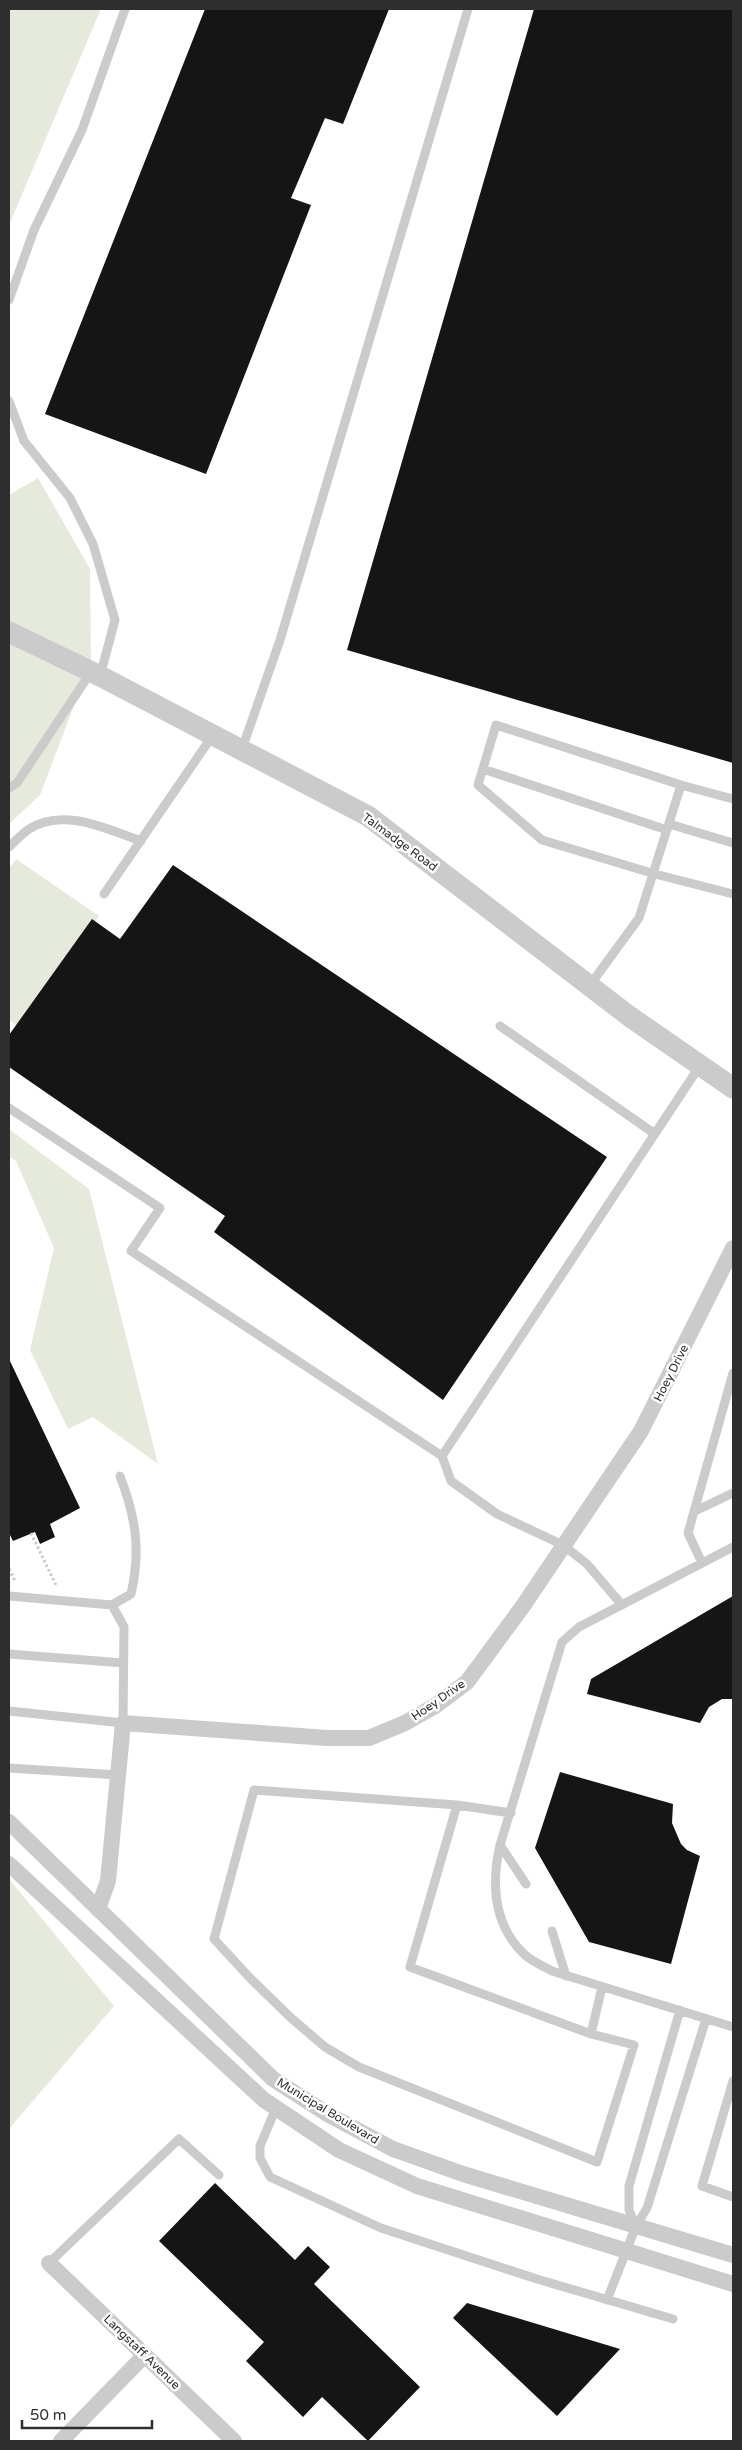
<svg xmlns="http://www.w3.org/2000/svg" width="742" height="2450" font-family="'Varela Round',sans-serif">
	<rect width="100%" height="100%" fill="#fff"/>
	<path fill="#e6eadd" d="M9,9H101L9,225Z
		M38,478L90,569L91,661L40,795L9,824V495Z
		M16,859L99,916L19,1027L9,1020V869Z
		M9,1129L89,1189L158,1464L93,1417L68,1429L30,1350L54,1248L16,1161L9,1156Z
		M9,1879L114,2006L9,2129Z"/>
	<path fill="#151515" d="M205,9H389L343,124L325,118L291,198L311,205L206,474L45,414Z
		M534,9H733V763L347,650Z
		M173,865L607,1157L443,1400L214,1232L225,1216L9,1067V1035L92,919L120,939Z
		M9,1359L80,1508L50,1524L55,1537L40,1544L35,1532L13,1541L9,1533Z
		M733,1596V1699H722L709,1707L700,1723L587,1694L591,1679Z
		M560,1772L673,1804L672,1823L681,1844L687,1850L700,1856L671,1964L589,1942L535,1848Z
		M215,2183L295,2260L308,2246L330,2267L314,2284L420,2387L368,2441L322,2397L303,2417L246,2361L264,2342L159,2241Z
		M467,2303L620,2349L557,2416L453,2318Z"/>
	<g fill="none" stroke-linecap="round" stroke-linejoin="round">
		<path stroke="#cbcbcb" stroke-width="3" stroke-dasharray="2.5 2.5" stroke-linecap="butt" d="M31,1533L56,1585
			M9,1569L15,1581"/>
		<path stroke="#cbcbcb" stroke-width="9" d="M9,300L34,230L82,130L125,9
			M9,401L24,441L70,498L93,544L115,620L100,676
			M242,749L280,640L468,9
			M483,769L667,830
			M9,788L17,783L91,672
			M733,799L681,785L496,725L478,785L542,840L655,874L733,894
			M669,824L733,843
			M9,847C15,841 22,834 29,829C63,807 107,829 141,841
			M104,894L213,735
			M590,985L639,918L681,785
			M500,1026L655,1134
			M9,1108L160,1208L131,1251L442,1456L701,1064
			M442,1456L451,1481L497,1514L563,1545L587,1564L622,1605
			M695,1511L733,1493
			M733,1547L579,1627L562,1642L500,1845C491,1885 494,1926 525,1955C533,1962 543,1966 552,1971L733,2027
			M702,1563L688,1533L733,1373
			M9,1596L112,1605L124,1627L123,1723L9,1711
			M112,1605L131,1594C141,1550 136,1518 120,1476
			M9,1654L123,1663
			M9,1768L118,1775
			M457,1805L254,1790L214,1939L250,1978L290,2017L325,2047L359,2067L597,2162L634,2045L591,2034L410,1967L457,1805L511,1813
			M500,1845L526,1884
			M552,1931L566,1976
			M591,2034L602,1987
			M733,2081L702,2186L733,2197
			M276,2108L260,2146V2158L270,2177L381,2228L537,2279L673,2319
			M636,2226L629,2210V2186L680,2010
			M49,2263L179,2139L219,2175
			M607,2300L636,2226L647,2208L706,2019"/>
		<path stroke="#cbcbcb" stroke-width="16" d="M9,1822L273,2079L329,2115L393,2149L463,2174L733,2255
			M9,1864L264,2100L339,2150L417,2186L733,2284
			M98,1909L108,1881L123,1723L327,1738H369L405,1723L435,1706L467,1682L523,1606L641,1431L733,1248
			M49,2263L234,2441
			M61,2441L145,2355"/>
		<path stroke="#cbcbcb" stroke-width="21" d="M9,632L100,676L368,816L629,1016L733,1088"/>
	</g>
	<g text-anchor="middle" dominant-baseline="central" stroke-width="5" stroke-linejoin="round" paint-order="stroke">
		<g font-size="12" fill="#2e2e2e" stroke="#fff">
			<text transform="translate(400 842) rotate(36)">Talmadge Road</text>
			<text transform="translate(671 1373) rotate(-63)">Hoey Drive</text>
			<text transform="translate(438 1700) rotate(-35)">Hoey Drive</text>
			<text transform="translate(328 2111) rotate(31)">Municipal Boulevard</text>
			<text transform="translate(142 2352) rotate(44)">Langstaff Avenue</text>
		</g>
	</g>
	<rect width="742" height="2450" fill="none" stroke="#2e2e2e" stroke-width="20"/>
	<path d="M22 2420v8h130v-8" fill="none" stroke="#2e2e2e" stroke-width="2.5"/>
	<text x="30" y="2420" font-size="15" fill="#2e2e2e" stroke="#ffffff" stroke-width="4" paint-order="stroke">50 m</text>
</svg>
